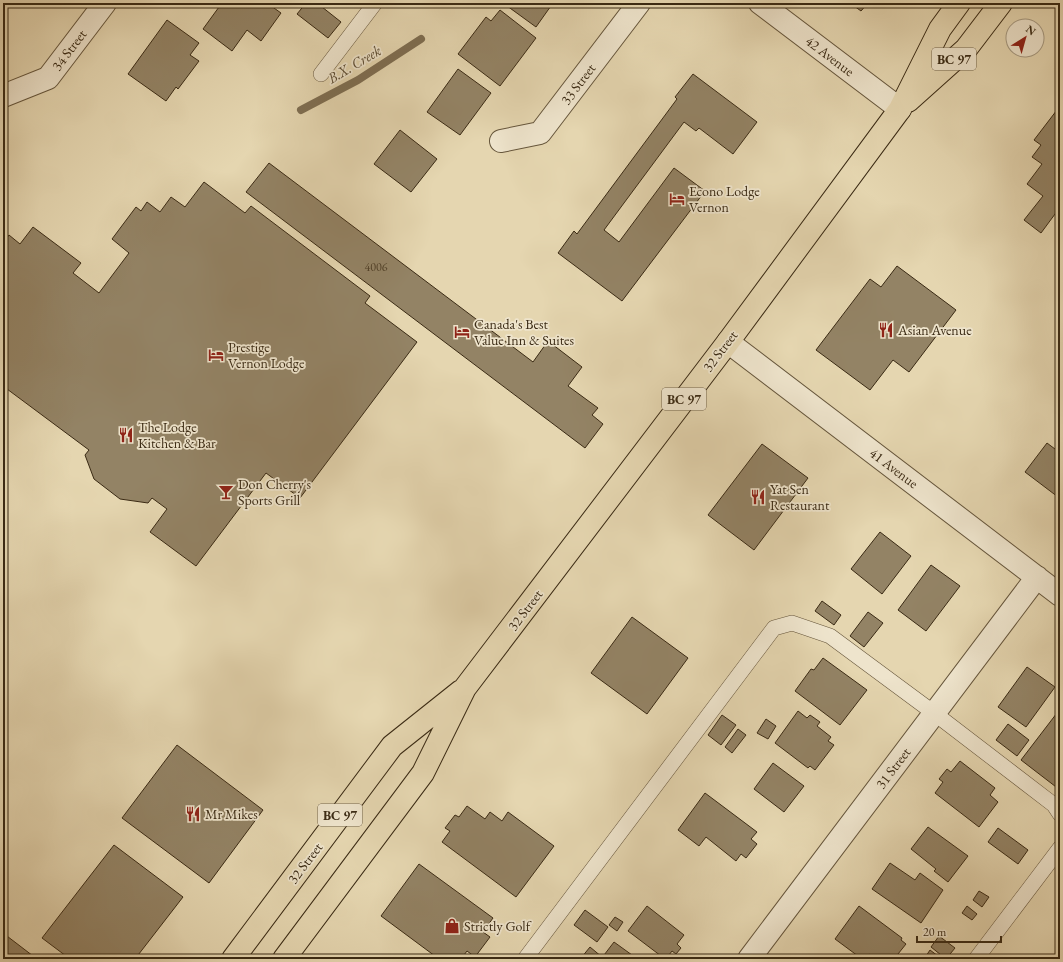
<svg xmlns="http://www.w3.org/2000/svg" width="1063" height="962" font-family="'EB Garamond',serif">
	<rect width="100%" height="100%" fill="#e5d6b0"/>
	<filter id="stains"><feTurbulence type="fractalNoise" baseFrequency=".005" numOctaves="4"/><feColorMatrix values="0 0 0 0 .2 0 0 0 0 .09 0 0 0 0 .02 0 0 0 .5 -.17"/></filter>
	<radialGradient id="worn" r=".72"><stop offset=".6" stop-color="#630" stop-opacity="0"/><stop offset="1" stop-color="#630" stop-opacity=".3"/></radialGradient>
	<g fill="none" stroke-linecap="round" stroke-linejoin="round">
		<path stroke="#7e6e52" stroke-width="8" d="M301,110L358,80L421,39"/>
	</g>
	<path fill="#938365" stroke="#3a2a14" d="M3,3H11L3,13Z
		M214,3H267L281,13L261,41L247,30L232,51L203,29L219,7Z
		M306,3H317L341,22L328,38L297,14Z
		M503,3H553L536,27Z
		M850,3H868L861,11Z
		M500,10L536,38L500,86L458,54L486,17L491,21Z
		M167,20L199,43L190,55L199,61L178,89L176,87L166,101L128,74Z
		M458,69L491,93L460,135L427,112Z
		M693,74L757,122L733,154L699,128L696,131L684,122L604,230L619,242L674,168L705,191L622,301L558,253L574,231L577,234L677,99L675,97Z
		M1060,106V211L1058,210L1041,233L1024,220L1043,196L1027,184L1042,164L1032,157L1041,145L1034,140Z
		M400,130L437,159L411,192L374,164Z
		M269,163L533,362L548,341L582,367L568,386L598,408L592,415L603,424L585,448L246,192Z
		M204,182L245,213L251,206L370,296L365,303L417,342L300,498L266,473L196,566L150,532L167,509L152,498L148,503L120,499L94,479L85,455L89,450L3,386V243L9,235L20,244L33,227L81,263L73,273L99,293L129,253L112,239L136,207L141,211L147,202L160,212L171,197L185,207Z
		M897,266L956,310L909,372L893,360L870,390L816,350L870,279L881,287Z
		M1047,443L1055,449L1058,444L1060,445V494L1058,497L1025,472Z
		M762,444L808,478L754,550L708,515Z
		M880,532L911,556L882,594L851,569Z
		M931,565L960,586L926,631L898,610Z
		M822,601L841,615L834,625L815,611Z
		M868,612L883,623L864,647L850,636Z
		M632,617L688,658L647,714L591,673Z
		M823,658L867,690L840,725L795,691L811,669L814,670Z
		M1027,667L1055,687L1026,727L998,707Z
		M1060,709V790L1021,760Z
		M798,711L807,718L810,715L820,722L817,726L831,737L828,741L834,745L815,770L810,766L808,768L775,743Z
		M722,715L736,725L721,745L708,735Z
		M766,719L776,726L768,739L757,733Z
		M1008,724L1029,740L1017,756L996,740Z
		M738,729L746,735L732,753L725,747Z
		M177,745L263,810L209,883L122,818Z
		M960,761L995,788L990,795L998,802L979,827L935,793L943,782L939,779L947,769L951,772Z
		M773,763L804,786L784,812L754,789Z
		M705,793L757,832L751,839L757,844L746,858L741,854L736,861L706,837L699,846L678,830Z
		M467,806L485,819L490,812L502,821L508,812L554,846L516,897L442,842L450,831L445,828L455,815L459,817Z
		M928,827L968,856L948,882L934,871L936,869L911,849Z
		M998,828L1028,850L1018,864L988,842Z
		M114,845L183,897L135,959H70L42,938Z
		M890,863L915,880L920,873L943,890L921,923L872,889Z
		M419,864L493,918L483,932L490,937L475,957L467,951L461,959H439L381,916Z
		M979,891L989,897L982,907L973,900Z
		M647,906L684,935L677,944L681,948L676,954L672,951L666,959H665L628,931Z
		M859,906L902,938L901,940L906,944L894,959H875L869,954L865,959H862L835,939Z
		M967,906L977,914L972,920L962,913Z
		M585,910L608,927L597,942L574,925Z
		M615,917L623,922L617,931L609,925Z
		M3,933L37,959H3Z
		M939,936L955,948L946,959L931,947Z
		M614,942L632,955L630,958L631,959H601Z
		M590,947L602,957L600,959H582L581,958Z
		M930,950L942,959H924Z"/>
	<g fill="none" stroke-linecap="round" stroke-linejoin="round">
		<g stroke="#65553b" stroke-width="16">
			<path id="service" d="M321,74L375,3
				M525,959L774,628L792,623L830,636L934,713L1054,805L1060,814
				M976,959L1060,848"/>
		</g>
		<g stroke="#65553b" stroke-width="24">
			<path id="minor" d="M760,3L900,109
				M3,96L48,78L105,3
				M501,141L540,133L639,3
				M728,342L1060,595
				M749,959L1037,577"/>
		</g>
		<g stroke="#3a2a14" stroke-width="24">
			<path id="trunk" d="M908,101L966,49L1001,3
				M233,959L392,746L461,691
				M284,959L423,773L465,688L728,342L900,109L940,29L959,3"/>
		</g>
		<use href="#service" stroke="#eee4cc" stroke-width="15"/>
		<use href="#minor" stroke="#eee4cc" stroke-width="22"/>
		<use href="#trunk" stroke="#e5d6b0" stroke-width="22"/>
	</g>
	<defs>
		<g id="hotel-bare" transform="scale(1.2)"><path d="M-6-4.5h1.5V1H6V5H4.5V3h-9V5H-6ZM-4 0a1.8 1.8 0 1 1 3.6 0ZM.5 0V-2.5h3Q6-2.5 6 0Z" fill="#8f2418" stroke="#eee4cc" stroke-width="2.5" paint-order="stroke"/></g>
		<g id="restaurant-bare" transform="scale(1.2)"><path d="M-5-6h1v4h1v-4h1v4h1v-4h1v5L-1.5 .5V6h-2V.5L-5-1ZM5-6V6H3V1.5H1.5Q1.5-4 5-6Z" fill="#8f2418" stroke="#eee4cc" stroke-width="2.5" paint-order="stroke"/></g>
		<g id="bar-bare" transform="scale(1.2)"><path d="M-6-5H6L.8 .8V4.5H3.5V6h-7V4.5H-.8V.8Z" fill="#8f2418" stroke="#eee4cc" stroke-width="2.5" paint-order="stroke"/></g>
		<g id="shop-bare" transform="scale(1.2)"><path d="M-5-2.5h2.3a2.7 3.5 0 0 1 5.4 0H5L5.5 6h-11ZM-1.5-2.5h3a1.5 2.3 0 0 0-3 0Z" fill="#8f2418" stroke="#eee4cc" stroke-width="2.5" paint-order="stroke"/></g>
	</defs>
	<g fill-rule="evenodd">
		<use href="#hotel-bare" x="677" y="199"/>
		<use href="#restaurant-bare" x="886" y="330"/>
		<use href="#hotel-bare" x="462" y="332"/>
		<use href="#hotel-bare" x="216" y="355"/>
		<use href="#restaurant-bare" x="126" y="435"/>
		<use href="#bar-bare" x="226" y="492"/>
		<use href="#restaurant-bare" x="758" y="497"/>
		<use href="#restaurant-bare" x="193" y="814"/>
		<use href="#shop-bare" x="452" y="926"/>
	</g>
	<g text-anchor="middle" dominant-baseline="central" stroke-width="3.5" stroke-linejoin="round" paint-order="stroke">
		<g font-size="12" fill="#504028">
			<text x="376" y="267">4006</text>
		</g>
		<g fill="#eee4cc" stroke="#70624b" stroke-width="1">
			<rect x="932" y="48" width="44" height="22" rx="3"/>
			<rect x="662" y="388" width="44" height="22" rx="3"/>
			<rect x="318" y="804" width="44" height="22" rx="3"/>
		</g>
		<g font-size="13" font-weight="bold" fill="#3a2a14">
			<text x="954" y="59">BC 97</text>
			<text x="684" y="399">BC 97</text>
			<text x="340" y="815">BC 97</text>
		</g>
		<g font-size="14" fill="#3a2a14" stroke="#eee4cc">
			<text transform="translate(69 50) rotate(-53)">34 Street</text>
			<text transform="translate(830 56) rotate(37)">42 Avenue</text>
			<text transform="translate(578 84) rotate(-53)">33 Street</text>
			<text transform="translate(720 351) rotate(-53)">32 Street</text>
			<text transform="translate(894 468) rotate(37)">41 Avenue</text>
			<text transform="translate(525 610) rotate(-53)">32 Street</text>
			<text transform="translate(893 768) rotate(-53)">31 Street</text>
			<text transform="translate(305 863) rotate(-53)">32 Street</text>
		</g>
		<g font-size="14" fill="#3a2a14" stroke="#eee4cc" text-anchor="start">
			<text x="689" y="191">Econo Lodge<tspan x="689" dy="16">Vernon</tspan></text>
			<text x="474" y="324">Canada's Best<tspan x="474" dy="16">Value Inn &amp; Suites</tspan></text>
			<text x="898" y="330">Asian Avenue</text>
			<text x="228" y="347">Prestige<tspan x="228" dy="16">Vernon Lodge</tspan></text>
			<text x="138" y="427">The Lodge<tspan x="138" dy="16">Kitchen &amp; Bar</tspan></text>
			<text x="238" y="484">Don Cherry's<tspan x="238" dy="16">Sports Grill</tspan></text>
			<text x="770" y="489">Yat Sen<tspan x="770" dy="16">Restaurant</tspan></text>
			<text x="205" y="814">Mr Mikes</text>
			<text x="464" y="926">Strictly Golf</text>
		</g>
		<g font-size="15" font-style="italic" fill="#5c4c33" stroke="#eee4cc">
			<text transform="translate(354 64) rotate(-31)">B.X. Creek</text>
		</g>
	</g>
	<rect width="1063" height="962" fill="none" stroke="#e5d6b0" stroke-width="16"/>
	<rect x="4" y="4" width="1055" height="954" fill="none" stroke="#3a2a14" stroke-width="2"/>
	<rect x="8" y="8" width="1047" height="946" fill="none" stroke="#3a2a14"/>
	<g transform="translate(1025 38) rotate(37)"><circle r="19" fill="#eee4cc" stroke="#a69a82"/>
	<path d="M0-3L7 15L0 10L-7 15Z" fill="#8f2418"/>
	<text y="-6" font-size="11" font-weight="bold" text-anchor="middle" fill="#3a2a14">N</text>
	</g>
	<path d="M917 936v6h84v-6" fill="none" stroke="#3a2a14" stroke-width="2"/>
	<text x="923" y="936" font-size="12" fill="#3a2a14" stroke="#eee4cc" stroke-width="3" paint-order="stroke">20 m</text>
	<rect width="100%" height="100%" filter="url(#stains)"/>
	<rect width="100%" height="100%" fill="url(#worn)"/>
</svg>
